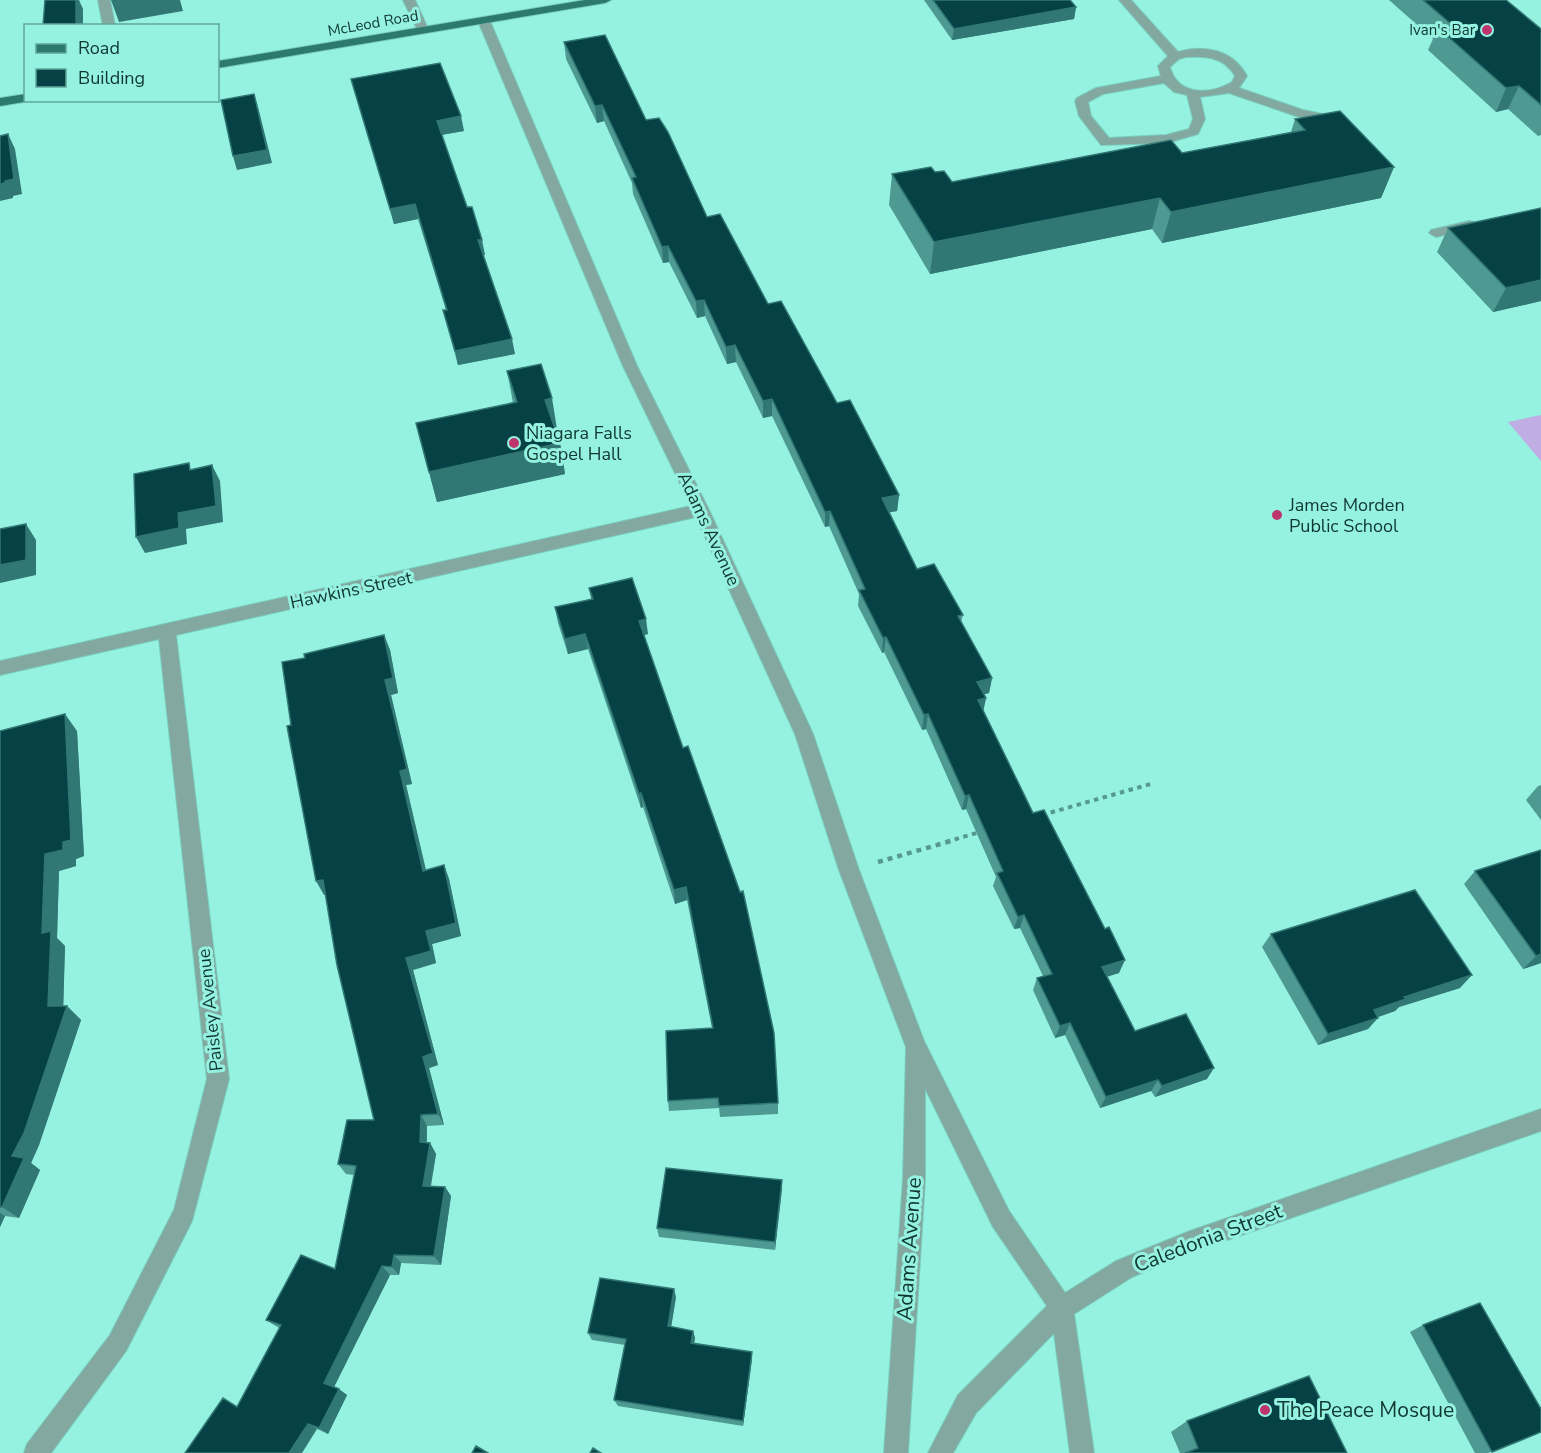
<svg xmlns="http://www.w3.org/2000/svg" width="1541" height="1453" font-family="'Nunito Sans',sans-serif">
	<rect width="100%" height="100%" fill="#95f2e0"/>
	<path fill="#c0ade4" d="M1541,415V461L1508,422Z"/>
	<g fill="none" stroke-linecap="round" stroke-linejoin="round">
		<g stroke="#7acdbd" stroke-width="2">
			<path id="minor" d="M98,0H110L115,26H103Z
				M403,0H415L429,31L427,33H419Z
				M1119,0H1131L1178,52C1205,44 1233,50 1247,76L1239,88L1303,110L1337,117L1339,120L1333,124L1296,116L1229,93L1200,97L1205,119L1198,134L1167,143L1101,145L1079,116L1075,101L1077,98L1096,88L1161,76L1158,66L1168,56ZM1186,57C1206,56 1224,57 1235,76L1232,82C1210,95 1178,96 1170,67L1179,59ZM1164,83L1174,92L1187,95L1193,119L1189,129L1166,135L1109,138L1091,116L1088,102L1103,94Z
				M484,18L490,21L637,366L709,510L813,734L859,870L924,1041L1009,1211L1065,1293L1116,1261L1190,1231L1541,1109V1131L1190,1253L1132,1277L1074,1314L1094,1453H1070L1054,1333L976,1413L953,1453H928L958,1395L1047,1306L993,1227L925,1088V1179L908,1453H884L903,1179L906,1047L839,870L795,734L696,517L176,635L229,1079L192,1221L126,1351L51,1453H24L27,1444L110,1335L174,1210L207,1079L159,639L0,675V661L691,506L623,366L478,21Z
				M1469,221L1474,222L1476,225L1474,228L1436,237L1429,233L1431,230Z"/>
		</g>
		<g stroke="#7acdbd" stroke-width="2">
			<path id="major" d="M585,0H611L605,3L218,68V61Z
				M26,94V100L30,101L0,106V98Z"/>
		</g>
		<path stroke="#569a8d" stroke-width="4" stroke-dasharray="4.5 4.5" stroke-linecap="butt" d="M1042,815L1154,783
			M946,842L980,832"/>
		<path stroke="#569a8d" stroke-width="4.5" stroke-dasharray="5 5" stroke-linecap="butt" d="M878,862L951,841"/>
		<use href="#minor" fill="#83a8a0" fill-rule="evenodd"/>
		<use href="#major" fill="#2b7a6d" fill-rule="evenodd"/>
	</g>
	<path fill="#4e9a92" d="M924,0H1070L1076,7L1074,19L952,40Z
		M1389,0H1506L1541,29V135L1538,136L1508,109L1496,112L1428,50L1433,39Z
		M564,42L646,120L707,217L837,403L899,495L897,511L889,512L917,569L963,615L961,622L992,678L989,693L984,694L986,698L983,710L1033,813L1119,973L1107,976L1135,1031L1207,1079L1155,1097L1151,1091L1100,1108L1065,1035L1055,1038L1033,990L1037,978L1043,976L1020,928L1014,929L993,886L996,877L966,809L962,810L926,729L922,730L884,652L882,653L858,606L859,594L829,526L825,527L772,416L763,418L736,362L727,364L705,316L697,318L669,262L663,263L633,194L632,183L604,121L597,123L566,59Z
		M351,79L464,131L442,135L467,207L485,255H483L515,354L458,365L443,310H446L418,219L394,224Z
		M1295,119L1394,167L1381,198L1162,243L1152,229L930,274L889,205L892,174L935,172L952,182L1182,153L1291,132Z
		M1541,208V301L1493,312L1437,252L1448,228Z
		M507,371L557,429H555L560,443L565,474L437,502L429,472L513,403Z
		M589,588L648,634L644,635L778,1103V1114L720,1117L719,1108L669,1111L668,1101L712,1028L687,900L675,904L643,807L641,808L588,649L568,654L558,623L555,607L591,599Z
		M384,635L390,650L398,693L391,695L412,784L406,785L426,870L444,865L449,879L461,936L432,944L436,963L413,970L438,1065L429,1068L444,1125L427,1126V1143H430L436,1154L431,1186L445,1187L451,1196L441,1265L401,1263L399,1275H390L334,1387L347,1395L328,1434L317,1429L237,1406L279,1328L266,1320L335,1269L354,1175L346,1174L338,1164L374,1120L325,894L324,895L291,725L305,658Z
		M0,731H77L84,856L76,859V866L59,871L57,938L65,946L63,1006H67L81,1020L39,1145L31,1163L40,1170L19,1218L5,1216L0,1227Z
		M1541,785V820L1526,800L1538,786Z
		M1541,850V963L1523,969L1464,884L1475,871Z
		M1271,934L1460,988L1399,1007L1395,1011L1378,1017L1368,1029L1318,1045L1262,947Z
		M782,1180L775,1250L659,1237L657,1228Z
		M676,1297L671,1327L693,1331L695,1338L694,1343L752,1352V1359L743,1426L618,1406L614,1400L625,1345L592,1340L588,1333Z
		M1423,1325L1541,1432L1488,1453H1475L1410,1332Z
		M1187,1421L1347,1453H1180L1171,1432Z"/>
	<path fill="#317774" d="M76,0H79L83,9V26H76Z
		M111,0H180L183,11L119,22Z
		M1076,7L1074,19L952,40L954,29Z
		M1519,86L1508,109L1496,112L1506,88Z
		M254,94L258,107L272,163L237,170L233,156Z
		M602,105L604,121L597,123L595,106Z
		M461,116L464,131L440,135L437,121Z
		M8,134L15,149L22,194L13,196V198L0,201V184Z
		M1394,167L1381,198L1162,243L1171,212Z
		M1160,198L1152,229L930,274L934,242Z
		M415,204L418,219L394,224L390,209Z
		M478,240H482L485,255H481Z
		M668,246L669,262L663,263L662,247Z
		M1541,280V301L1493,312L1506,288Z
		M704,300L705,316L697,318L696,301Z
		M512,339L515,354L458,365L455,351Z
		M735,345L736,362L727,364L726,347Z
		M552,398L557,429L550,430L545,400Z
		M772,399V416L763,418V401Z
		M560,443L565,474L437,502L429,472Z
		M212,465L220,481L223,522L186,529L187,544L145,553L136,537Z
		M899,495L897,511L881,514L882,498Z
		M830,511L829,526L825,527V512Z
		M26,524L36,540V575L0,583V565Z
		M646,619L648,634L641,636L639,621Z
		M585,634L588,649L568,654L565,639Z
		M384,635L390,650L398,693L391,695L412,784L406,785L429,884L423,871L400,771L385,680Z
		M886,637L884,652L882,653L883,638Z
		M992,678L989,693L974,697L977,682Z
		M986,698L983,713L978,700Z
		M65,714L77,731L84,856L76,859V866L59,871L57,938L65,946L63,1018L67,1006L81,1020L39,1145L31,1163L40,1170L19,1218L2,1207L12,1156L42,933L45,854L63,842Z
		M928,714L926,729L922,730L924,715Z
		M641,793L643,807L641,808L639,794Z
		M969,795L966,809L962,810L965,796Z
		M444,865L449,879L461,936L432,944L436,963L413,970L438,1065L429,1068L444,1125L438,1114L423,1057L406,958L426,931Z
		M323,880L330,893L324,895L316,881Z
		M686,887L687,900L675,904L674,890Z
		M1024,915L1020,928L1014,929L1018,917Z
		M1541,954V963L1523,969L1536,956Z
		M1125,960L1119,973L1097,980L1102,967Z
		M1472,975L1460,988L1399,1007L1395,1011L1364,1022L1374,1010L1404,997Z
		M1378,1018L1368,1029L1318,1045L1328,1034Z
		M1070,1023L1065,1035L1055,1038L1060,1026Z
		M1214,1068L1207,1079L1155,1097L1162,1086Z
		M1158,1080L1151,1091L1100,1108L1106,1097Z
		M421,1115L427,1126L426,1153L420,1142Z
		M430,1143L436,1154L429,1195L423,1186Z
		M782,1180V1190L775,1250V1242Z
		M445,1187L451,1196L441,1265L434,1256Z
		M0,1213L5,1216L0,1227Z
		M394,1255L401,1263L399,1275L392,1267Z
		M382,1266L390,1275L333,1389L324,1383Z
		M674,1289L676,1297L670,1334L668,1326Z
		M693,1331L695,1338L693,1350L691,1343Z
		M752,1352V1359L743,1426V1421Z
		M339,1389L347,1395L328,1434L319,1428Z
		M308,1424L317,1429L302,1453H289Z"/>
	<path fill="#064245" stroke="#317774" stroke-width="1.5" d="M45,0H76V26H43Z
		M933,0H1070L1076,7L954,29Z
		M1423,0H1506L1541,29V105L1519,86L1506,88L1437,27L1452,25Z
		M605,35L646,120L659,118L668,132L707,217L720,214L768,304L781,301L837,403L850,400L899,495L882,498L917,569L934,564L963,615L958,616L992,678L977,682L986,698L978,700L1033,813L1044,810L1105,929L1109,927L1125,960L1102,967L1135,1031L1186,1014L1214,1068L1162,1086L1158,1080L1106,1097L1070,1023L1060,1026L1037,978L1052,974L1024,915L1018,917L997,873L1003,871L969,795L965,796L928,714L924,715L886,637L883,638L859,590L865,589L830,511L825,512L772,399L763,401L735,345L726,347L704,300L696,301L668,246L662,247L632,178L636,177L602,105L595,106L564,42Z
		M440,63L461,116L437,121L467,207H472L482,240H478L512,339L455,351L443,310H447L415,204L390,209L351,79Z
		M254,94L267,150L233,156L221,100Z
		M1340,111L1394,167L1171,212L1160,198L934,242L892,174L931,167L935,172L944,171L952,182L1171,140L1182,153L1305,130L1295,119Z
		M8,134L14,179L5,181V183L0,184V136Z
		M1541,208V280L1506,288L1448,228Z
		M541,364L552,398L545,400L560,443L429,472L416,423L517,402L507,371Z
		M189,463L190,470L212,465L216,506L178,513L179,528L136,537L134,474Z
		M26,524V560L0,565V529Z
		M632,578L646,619L639,621L683,748L688,746L740,892L743,891L774,1033L778,1103L719,1106L718,1098L668,1101L666,1031L713,1028L686,887L674,890L641,793L639,794L585,634L565,639L555,607L593,599L589,588Z
		M384,635L393,678L385,680L407,769L400,771L423,871L444,865L456,923L426,931L431,951L406,958L433,1053L423,1057L438,1114L421,1115L420,1142L430,1143L423,1186L445,1187L434,1256L394,1255L392,1267L382,1266L324,1383L339,1389L319,1428L308,1424L289,1453H185L223,1398L237,1407L281,1325L266,1320L301,1255L335,1269L356,1166L338,1164L347,1120H374L337,965L323,880L316,881L287,726L291,725L282,662L305,658L304,654Z
		M65,714L71,840L63,842V850L45,854L42,933L51,931L48,1006H67L24,1133L12,1156L24,1158L2,1207H0V731Z
		M1541,850V954L1536,956L1475,871Z
		M1415,890L1472,975L1404,997L1406,999L1374,1010L1378,1018L1328,1034L1271,934Z
		M666,1168L782,1180L775,1242L657,1228Z
		M600,1278L674,1289L668,1326L693,1331L691,1343L752,1352L743,1421L614,1400L626,1339L588,1333Z
		M1480,1303L1541,1409V1432L1492,1452L1423,1325Z
		M1309,1376L1347,1453H1185L1198,1448L1187,1421Z
		M476,1446L488,1453H472Z
		M593,1448L601,1453H590Z"/>
	<g fill="#be346d" stroke="#95f2e0" stroke-width="2">
		<circle cx="1487" cy="30" r="6"/>
		<circle cx="514" cy="443" r="6"/>
		<circle cx="1277" cy="515" r="6"/>
		<circle cx="1265" cy="1410" r="6"/>
	</g>
	<g text-anchor="middle" dominant-baseline="central" stroke-width="6" stroke-linejoin="round" paint-order="stroke">
		<g font-size="15" fill="#103831" stroke="#95f2e0">
			<text transform="translate(373 23) rotate(-10)">McLeod Road</text>
		</g>
		<g font-size="15" fill="#103831" stroke="#95f2e0" text-anchor="end">
			<text x="1475" y="30">Ivan's Bar</text>
		</g>
		<g font-size="18" fill="#103831" stroke="#95f2e0" text-anchor="start">
			<text x="526" y="433">Niagara Falls<tspan x="526" dy="21">Gospel Hall</tspan></text>
			<text x="1289" y="505">James Morden<tspan x="1289" dy="21">Public School</tspan></text>
		</g>
		<g font-size="18" fill="#103831" stroke="#95f2e0">
			<text transform="translate(709 529) rotate(65)">Adams Avenue</text>
			<text transform="translate(351 590) rotate(-12)">Hawkins Street</text>
			<text transform="translate(210 1010) rotate(-96)">Paisley Avenue</text>
		</g>
		<g font-size="21" fill="#103831" stroke="#95f2e0">
			<text transform="translate(1208 1238) rotate(-21)">Caledonia Street</text>
			<text transform="translate(909 1249) rotate(-86)">Adams Avenue</text>
		</g>
		<g font-size="21" fill="#103831" stroke="#95f2e0" text-anchor="start">
			<text x="1277" y="1410">The Peace Mosque</text>
		</g>
	</g>
	<rect x="24" y="24" width="195" height="78" fill="#95f2e0" stroke="#60a89a" stroke-width="1.5"/>
	<rect x="36" y="44" width="30" height="9" fill="#2b7a6d" stroke="#60a89a" stroke-width="1.5"/>
	<text x="78" y="54" font-size="18" fill="#103831">Road</text>
	<rect x="36" y="69" width="30" height="18" fill="#064245" stroke="#60a89a" stroke-width="1.5"/>
	<text x="78" y="84" font-size="18" fill="#103831">Building</text>
</svg>
